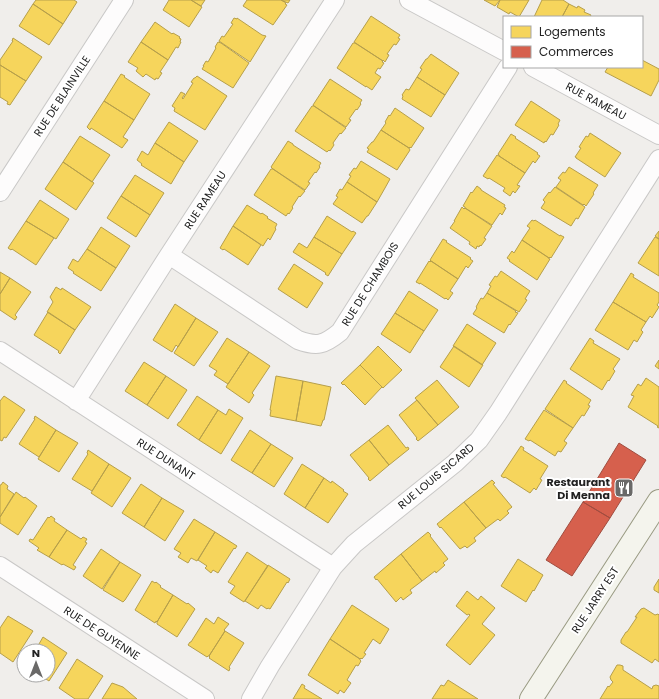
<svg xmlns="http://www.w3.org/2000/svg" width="659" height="699" font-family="Poppins,sans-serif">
	<rect width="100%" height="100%" fill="#f0eeeb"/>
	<path fill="#f6d55c" stroke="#b69f4b" d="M36,0H74L77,2L63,24L33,4Z
		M169,0H191L202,7L189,27L163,10Z
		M191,0H205L201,6Z
		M247,0H281L286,3L285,4L287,5L273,25L243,6Z
		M281,0H290L288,3Z
		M484,0H500L495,6Z
		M500,0H529L519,17L510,12L509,14L497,7Z
		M542,0H563L569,4L562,17H534Z
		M33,4L63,24L49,45L19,26Z
		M569,4L577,8L578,6L585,10L584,12L591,15L590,17H562Z
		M371,16L400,35L398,38L400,39L396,45L394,44L387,54L389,55L385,62L383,60V61L354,42Z
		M234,18L237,19V18L262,35L266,36L250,62L219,41L222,36L224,37L233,24L231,23Z
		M155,22L172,34L173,33L180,37L179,38L181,39L180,42H181L178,48L176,47L168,60L141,42Z
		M13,38L42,57L26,81L0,65V60L13,41H12Z
		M141,42L168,60L160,72L162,73L158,79L156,78L155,80L146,74L143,77L136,71L138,68L128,62Z
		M218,42L221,43L249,63L233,88L202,69L204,66H203L206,61L208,62L216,48L215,47Z
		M353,43H355L383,61L382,62L384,63L380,69L378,68L375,73L381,77L372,90L366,86V87L337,68Z
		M431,54L459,73L445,95L417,77L422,69L420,68L426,59H427Z
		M642,60L659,69V80L651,96L605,72L608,67H642Z
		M0,65L26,81L10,105L7,104L8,102L0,97Z
		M121,74L125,76L124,77L150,94L134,120L104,101Z
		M197,76L227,96L205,130L174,111L175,108L172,106L181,92L185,94L182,98L183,99L193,83L191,82L194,78H195Z
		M417,77L445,95L431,117L402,99L403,96L402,95L406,89L409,90Z
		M330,79L362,100L360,103L361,104L357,110L356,109L349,119L351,120L346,127L314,106L313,105Z
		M104,101L134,120L123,137L128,140L122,148L91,128L90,130L87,127Z
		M531,101L560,120L558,124L559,125L553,135L551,134L546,142L545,141L544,143L515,125Z
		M312,106H314L346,128L341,134L340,133L333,143L334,145L330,151L329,150L327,152L295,131Z
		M395,108L424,128L411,148L410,147L409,148L381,130L386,123L385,122L389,115L390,116Z
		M169,122L198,141L184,162L155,143Z
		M381,130L409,148L410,150L397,170L367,152L369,149L367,148L372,142H373Z
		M590,133L621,153L605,177L576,158V157H575L581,148L579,147L586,136L588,137Z
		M511,134L516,137L515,138L538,153L537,154L540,156L535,163L533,161L525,173L499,156V155L498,154Z
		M80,136L110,155L92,182L63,162Z
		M288,141L293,144V145L321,163L319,166L320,167L316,173L315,172L308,182L310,183L305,190L273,169L271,167Z
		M155,143L184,162L171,184L141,165L142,164L137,160L142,151L148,155Z
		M497,155L499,156L525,173L517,185L520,186L515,193L513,191L510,196L503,191L505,188L489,178L488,179L483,176Z
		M361,161L390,179L385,188L377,202L347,182L351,176L349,175L354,168L356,169Z
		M63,162L94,183L76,210L45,189Z
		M569,167L598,185L593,193L594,194L586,206L584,204L583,205L556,187L561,180L558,178L563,172L565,173Z
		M271,169H273L305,191L300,197L299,196L292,207L293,208L289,214L288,213L286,216L254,195Z
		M135,175L164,193L150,215L121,196Z
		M347,182L377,202L368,216H367L362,223L333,204L338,197L336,196L340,189L342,190Z
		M477,186L481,189V190L505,205L504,207L506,208L502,215L500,213L492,225L465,208V207L463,206L471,192L472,193Z
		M555,187L585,207L578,219L576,218L571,226L541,208L545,202L543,200L549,192L550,193Z
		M121,196L150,215L136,237L107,218Z
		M40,200L69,219L56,239L26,221Z
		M247,205L261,214L262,213L268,217L267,218L277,224L275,228L276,229L270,240L268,238L263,246L233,226Z
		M462,207L464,209L465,208L492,226L484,238L486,239L481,246L480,245L479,247L477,246L476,249L469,244L470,242L450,228L455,221H454Z
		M327,216L352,232L353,231L356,233L342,254L314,237Z
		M532,220L534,221L535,220L560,236V235L564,237L551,258L550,257L549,258L522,240L530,228L527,226Z
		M26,221L54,238L36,265L12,249L11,250L8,248Z
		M233,226L261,245L248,265L224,249L223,250L220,248Z
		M101,227L130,246L116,268L87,249Z
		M659,231V239L655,236Z
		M314,237L342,254L328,276L325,274L326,273L293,252L299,243L307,248Z
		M655,237L659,239V276L638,263Z
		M443,239L447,241L446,242L471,258L470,259L473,261L468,268L466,266L458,279L431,261L430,260Z
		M522,240L549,258V259H550L537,280L509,261L510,260L507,258L512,251L514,253Z
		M87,249L116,268L101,291L73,273L74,272L68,268L73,259L78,262Z
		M429,261L430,262L431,261L458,279L450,291L453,293L448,300L446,298L445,299L420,283V284L416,282Z
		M294,264L323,283L307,308L278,289Z
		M501,271L530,291L525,299L527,300L519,312L487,293L491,286L489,285L495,276L497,277Z
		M0,272L10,278L0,294Z
		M631,273L634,275L633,277L659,293V302L657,305L659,307L652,318L650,316L646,322L613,302Z
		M10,278L31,292L15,315L17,317L15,320L0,310V294Z
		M56,287L61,290L62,288L91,307L75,330L47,312L53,302L50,297Z
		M409,291L438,310L424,331L395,313Z
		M487,293L516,311L515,312L518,313L510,325L509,324L504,333L473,314L477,308L476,307L481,298L483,299Z
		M613,302L646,322L641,330L643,332L637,342L634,340L628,350L595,330Z
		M175,304L196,318L178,347L176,345L172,352L153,340Z
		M48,312L75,330L60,354L58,352L59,351L34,335Z
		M395,313L424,331L410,353L381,334Z
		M196,318L218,332L194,366L174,353Z
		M467,324L496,343L482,365L453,346Z
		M227,338L249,352L228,384L214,375L217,371L209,366Z
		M590,338L594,341L593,343L620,359L613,369L615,371L609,381L608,380L602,390L570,369Z
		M378,346L402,370L383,388L360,365Z
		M454,346L483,365L469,387L440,367Z
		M249,352L270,366L252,393L254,395L249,403L226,387Z
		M659,360V369L655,366Z
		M144,362L166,376L147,405L125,391Z
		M360,365L382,387L365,405L344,384L343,385L341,383Z
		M166,376L187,390L168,419L147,405Z
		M276,376L303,381L296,421L270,416L271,410H270Z
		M646,378L659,387V428L657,427L658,426L628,407L634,396L631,395L638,384L641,386Z
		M437,380L459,407L438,425L415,398Z
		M564,380L567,382L566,383L591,400L588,405L590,406L584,416L582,415L573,428L545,409Z
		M303,381L331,387L324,420H323L321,426L296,421Z
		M4,396L25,410L6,438L4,437L2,441L0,440V401Z
		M197,396L218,410L199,440L177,425L179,422H180Z
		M417,400L438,425L418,441L416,439L417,438L399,415Z
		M229,409L243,418L221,454L199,440L218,410L226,415Z
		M544,410L573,428L564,441L567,443L561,452L558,451L555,456L530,440L529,441L525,439Z
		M35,416L56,430L39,457L19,444L35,419H34Z
		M388,425L406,448L408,447L409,449L389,465L369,440Z
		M56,430L78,443L59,472L38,459Z
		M250,430L271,444L252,473L231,460Z
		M369,440L389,465L370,481L368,479L369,478L350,455Z
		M271,444L293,458L274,487L252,473Z
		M521,446L524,448L523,450L548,466L540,479L542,480L536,490L534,488L530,493L505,477L504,478L501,476Z
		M88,450L109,464L92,491L72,479L88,454L87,453Z
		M109,464L131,478L112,507L91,493Z
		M302,464L324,478L305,508L284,494Z
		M324,478L331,483L332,481L344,490L343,491L348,494L328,523L305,508Z
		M492,480L495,483L493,484L512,507L507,511L509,513L500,521L498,519L486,528L464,502Z
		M3,482L8,486L7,489L14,494L0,517V485H1Z
		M141,484L162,498L144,527L122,513Z
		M16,492L24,498L25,497L37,506L18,535L0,523V517Z
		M162,498L184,511L165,541L144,527Z
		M464,502L486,528L474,538L476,541L467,548L465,546L460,549L441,527L440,528L437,524Z
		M51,516L55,519L54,521L67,530L49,557L37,550L39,548L29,541L30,539L33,540L48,517L49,518Z
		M194,519L215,532L197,561L191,558L188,563L178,557L181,553L174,549Z
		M67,530L81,539L83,537L87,539L85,542L87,543L73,565L76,567L74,570L63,564L62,565L49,557Z
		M215,532L237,546L235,549L234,548L218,573L213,570L211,573L205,568L207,566L198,560Z
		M428,532L431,535L430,536L448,559L443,563L445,565L436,573L435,571L422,581L401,554Z
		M101,549L120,562L102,589L83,576Z
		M247,552L268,566L244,602L230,593L235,586L228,582Z
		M401,554L422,581L410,590L412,593L403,600L401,597L396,602L377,579L376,580L374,577Z
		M518,559L543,575L534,591L533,590L526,602L501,586Z
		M120,562L141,575L125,600L123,602L103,590L104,588Z
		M268,565L290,579L288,583L287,582L270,609L268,608L267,609L261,605L258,609L245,601Z
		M659,579V593L654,590V587Z
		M152,581L155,583L156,582L161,586L160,587L173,595L157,622L156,621L155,623L135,610Z
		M467,591L478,600L481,596L495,608L482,624L495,635L470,665L446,645L470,615L469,614L467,615L456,606Z
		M173,595L187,604L188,603L195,609L177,637L157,624V622Z
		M352,605L389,629L380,644L373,639L364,653L366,654L362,659L361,658L360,659L330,639Z
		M644,608L655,615L658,614L659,615V662L655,659L652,663L621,643V640L626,632H627L637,617H635L641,609Z
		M8,616L33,631L13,662L0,653V628Z
		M218,617L229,624L224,630L225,631L209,656H208L207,657L188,645L190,642H191L206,618L214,624Z
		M225,631L244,643L229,667L230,668L229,671L209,658L210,657L209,656Z
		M43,637L67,653L49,681L40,675H48V651H35Z
		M330,639L360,659V660L361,661L358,666L356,665L347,680L351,683L344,693L340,690L338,694L308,675Z
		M77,659L103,676L88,699H75L59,688Z
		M617,665H620L623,666V670L652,689L653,686L656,685L659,686V699H600L608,686L609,687L613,682L611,680L610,677Z
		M448,680L478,699H432L441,685L444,686Z
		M112,683L123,687L137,699H102Z
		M302,684L305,686L304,688L322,699H293Z"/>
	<path fill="#d6604d" stroke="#a04d40" d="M619,443L646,460L610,518L583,502Z
		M583,502L610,518L572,576L546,560Z"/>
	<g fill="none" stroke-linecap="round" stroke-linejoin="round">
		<g stroke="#c9c8c7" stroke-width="20">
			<path id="street" d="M409,0L504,51
				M533,67L659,135
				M0,192L124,0
				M169,255L298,340C317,347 324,345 340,332L508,67
				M0,351L333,567
				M76,401L169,255L335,0
				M0,566L205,699
				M251,699L270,666L333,567L354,544L455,463L479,440L498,413L659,159"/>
		</g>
		<g stroke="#999a82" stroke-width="24">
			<path id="secondary" d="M531,699L659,501"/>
		</g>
		<use href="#street" stroke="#fdfcfc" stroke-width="18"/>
		<use href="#secondary" stroke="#f4f4ed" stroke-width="22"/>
	</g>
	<defs>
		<g id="restaurant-square" transform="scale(1)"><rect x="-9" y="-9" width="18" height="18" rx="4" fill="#6a6968" stroke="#fff"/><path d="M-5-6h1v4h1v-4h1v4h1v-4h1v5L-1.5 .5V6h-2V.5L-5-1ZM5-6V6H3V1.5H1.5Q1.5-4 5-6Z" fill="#fff"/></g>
	</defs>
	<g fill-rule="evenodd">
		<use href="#restaurant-square" x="624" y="488"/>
	</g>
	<g text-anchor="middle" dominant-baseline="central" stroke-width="4" stroke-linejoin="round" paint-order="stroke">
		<g font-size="11" fill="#222" stroke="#fff">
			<text transform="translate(62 96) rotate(-57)">RUE DE BLAINVILLE</text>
			<text transform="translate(596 101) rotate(28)">RUE RAMEAU</text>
			<text transform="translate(205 200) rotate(-57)">RUE RAMEAU</text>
			<text transform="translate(370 284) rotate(-58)">RUE DE CHAMBOIS</text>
			<text transform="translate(166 459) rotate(33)">RUE DUNANT</text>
			<text transform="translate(436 476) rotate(-40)">RUE LOUIS SICARD</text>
			<text transform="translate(595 600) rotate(-57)">RUE JARRY EST</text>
			<text transform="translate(102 633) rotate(33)">RUE DE GUYENNE</text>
		</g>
		<g font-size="11" font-weight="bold" fill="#222" stroke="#fff" text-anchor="end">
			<text x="610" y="482">Restaurant<tspan x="610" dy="13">Di Menna</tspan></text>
		</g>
	</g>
	<rect x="503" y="16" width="140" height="52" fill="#ffffff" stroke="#a7a7a7"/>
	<rect x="511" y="26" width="20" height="12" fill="#f6d55c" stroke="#a7a7a7"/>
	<text x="539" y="36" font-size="12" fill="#222222">Logements</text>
	<rect x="511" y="46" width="20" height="12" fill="#d6604d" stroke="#a7a7a7"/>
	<text x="539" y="56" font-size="12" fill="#222222">Commerces</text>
	<g transform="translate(36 663)"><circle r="19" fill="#ffffff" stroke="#a7a7a7"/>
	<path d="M0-3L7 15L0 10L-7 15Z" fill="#6a6968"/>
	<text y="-6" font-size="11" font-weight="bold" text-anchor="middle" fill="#222222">N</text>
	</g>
</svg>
